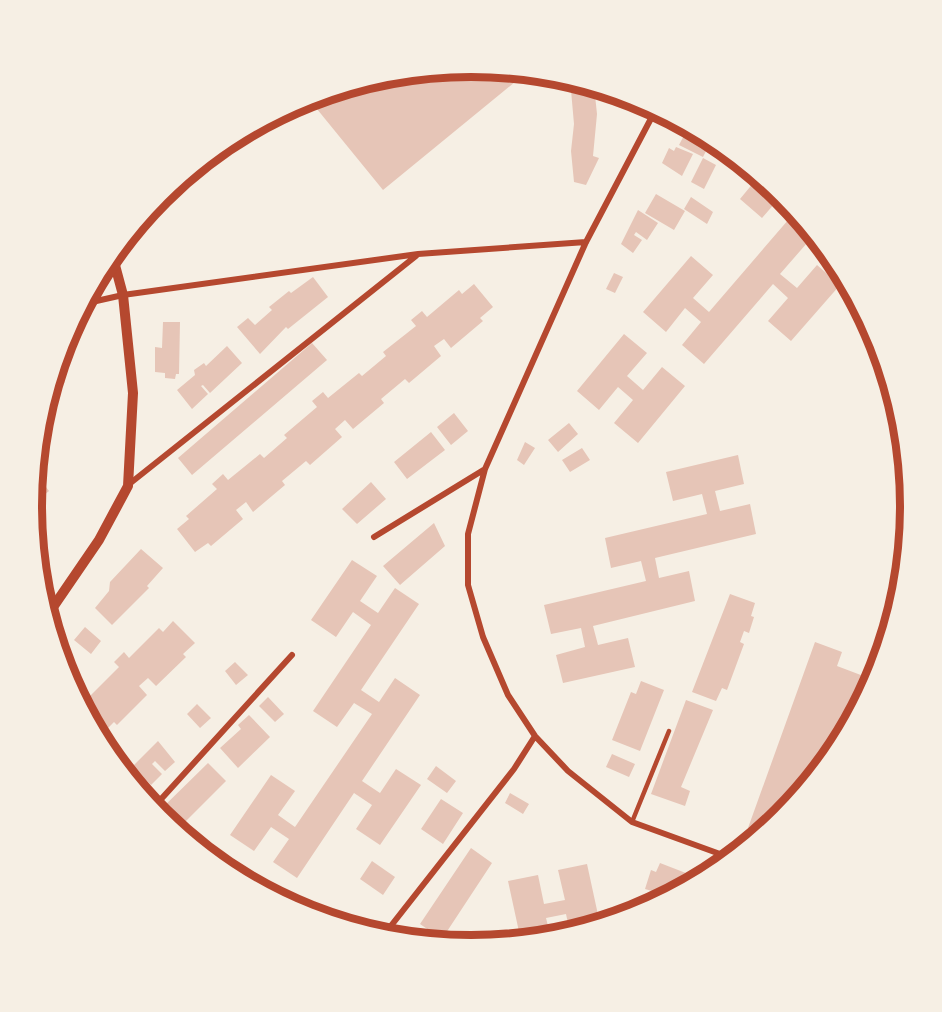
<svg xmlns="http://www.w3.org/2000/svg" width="942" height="1012" font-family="Jost,sans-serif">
	<rect width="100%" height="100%" fill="#f6efe4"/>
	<path fill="#e6c5b7" d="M471,67L516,71L521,77L383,190L308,98L386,75Z
		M570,79L594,86L597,114L593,156L599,158L586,185L574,182L571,151L574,124Z
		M689,126L712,139L703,157L679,145Z
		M676,147L693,154L682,176L662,163L669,148L674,151Z
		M703,158L716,165L704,189L691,182Z
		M759,176L782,195L762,218L740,199Z
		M656,194L685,211L674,230L645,213Z
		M691,197L713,212L707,224L684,209Z
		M638,210L658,223L647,240L636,232L634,235L642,240L633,253L621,244Z
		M795,212L814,235L780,274L797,288L817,265L840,285L791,341L768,321L788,298L773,284L704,364L682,345L701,322L685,308L666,332L643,312L691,256L713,275L693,298L709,312Z
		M614,273L623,277L615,293L606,289Z
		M313,277L328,297L288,329L286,327L260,354L237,327L248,318L255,325L272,310L269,307L289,291L291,293Z
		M474,284L493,307L480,318L483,321L451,348L444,339L434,346L441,356L409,383L405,379L381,399L384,403L353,429L345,420L335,429L342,437L310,465L306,461L282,481L285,485L253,512L246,502L236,510L243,519L211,546L208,543L195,552L177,529L189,519L186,516L217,489L212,484L223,474L228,480L260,454L264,458L287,438L284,435L317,407L312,401L323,392L328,398L359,373L362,376L386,356L383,352L416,326L411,320L422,311L427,317L459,290L462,294Z
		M163,322H180L179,374H176L175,379L165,378V373L155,372V347L162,348Z
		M624,334L647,353L627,376L643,390L662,367L685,386L638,443L614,423L633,400L618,387L599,410L577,391Z
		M312,343L327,360L192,475L178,458Z
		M227,346L242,363L210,393L203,385L201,386L208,394L192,409L177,390L195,375L194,370L204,363L206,366Z
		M55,370L65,382L53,392L56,395L45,405Z
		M454,413L468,431L451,445L437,427Z
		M569,423L578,434L558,452L548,440Z
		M431,432L445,450L407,479L394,462Z
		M525,442L535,448L524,465L517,460Z
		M582,448L590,460L570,472L562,460Z
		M738,455L744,484L715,491L720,511L750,504L756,534L655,558L659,578L689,571L695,601L593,626L598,645L628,638L635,667L563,683L556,655L585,647L581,628L551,634L544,605L646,581L641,561L611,568L605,538L707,514L702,494L673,501L666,472Z
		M36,474L49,491L32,505L35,475Z
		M371,482L386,499L357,524L342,509Z
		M434,523L445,546L400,585L383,566Z
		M141,549L163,568L147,586L149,588L112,625L95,608L109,591L110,582Z
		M352,560L377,576L360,601L378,613L395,588L419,604L361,690L379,702L395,678L420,695L362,781L380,793L396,769L421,785L380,845L356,829L372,805L354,793L297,878L273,862L289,839L271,827L254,851L230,835L271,775L295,791L278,815L295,827L372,714L354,703L337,727L313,711L371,625L353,612L336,637L311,620Z
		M730,594L755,603L751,616L754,617L749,633L744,631L740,642L744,644L727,690L722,688L716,701L692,692Z
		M173,621L195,643L183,654L186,657L156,686L148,678L139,686L147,695L117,725L114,722L99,737L84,709L93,701L89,697L119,667L114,662L124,652L129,658L159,628L163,632Z
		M85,627L101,641L91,654L74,640Z
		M815,642L842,652L837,666L874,680L836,750L782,817L762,833L748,828Z
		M235,662L248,675L236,685L225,671Z
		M641,681L664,690L640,751L612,740L631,692L636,694Z
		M268,697L284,714L275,722L259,706Z
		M686,700L713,710L681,787L690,791L685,806L651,794Z
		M197,704L211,718L200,728L187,714Z
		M249,715L270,737L238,768L220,748L241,729L238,725Z
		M158,741L175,762L165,771L155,761L152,764L162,774L151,785L133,766Z
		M612,754L635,764L629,777L606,767Z
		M208,763L226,781L177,830L157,813Z
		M436,766L456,781L447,793L427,779Z
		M510,793L529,804L523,814L505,803Z
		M441,799L463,813L443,844L421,829Z
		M471,848L492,863L442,939L420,924Z
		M372,861L395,877L383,895L360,879Z
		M660,863L691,875L688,886L678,891L681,882L676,880L669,896L645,889L651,870L656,872Z
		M587,864L600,924L570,933L566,914L546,918L551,938L521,941L508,881L538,875L544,904L565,900L558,870Z
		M699,869L711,874L694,883Z"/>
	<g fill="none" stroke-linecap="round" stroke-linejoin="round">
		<path stroke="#b5482f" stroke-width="4.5" d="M632,822L669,731"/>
		<path stroke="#b5482f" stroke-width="6" d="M656,109L586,242L485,469L468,534V585L483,637L508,695L535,736L568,771L632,822L731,858
			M83,304L123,295L418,254L586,242
			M128,485L416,256
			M374,537L485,469
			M153,808L292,655
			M383,936L514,769L535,736"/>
		<path stroke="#b5482f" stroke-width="10" d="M47,616L99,540L128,486L133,393L123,295L112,254"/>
	</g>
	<path d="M0 0H942V1012H0ZM42 506a429 429 0 1 1 858 0a429 429 0 1 1-858 0Z" fill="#f6efe4" fill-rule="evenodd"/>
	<path fill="none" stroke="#b5482f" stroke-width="8" d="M42 506a429 429 0 1 1 858 0a429 429 0 1 1-858 0Z"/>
</svg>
